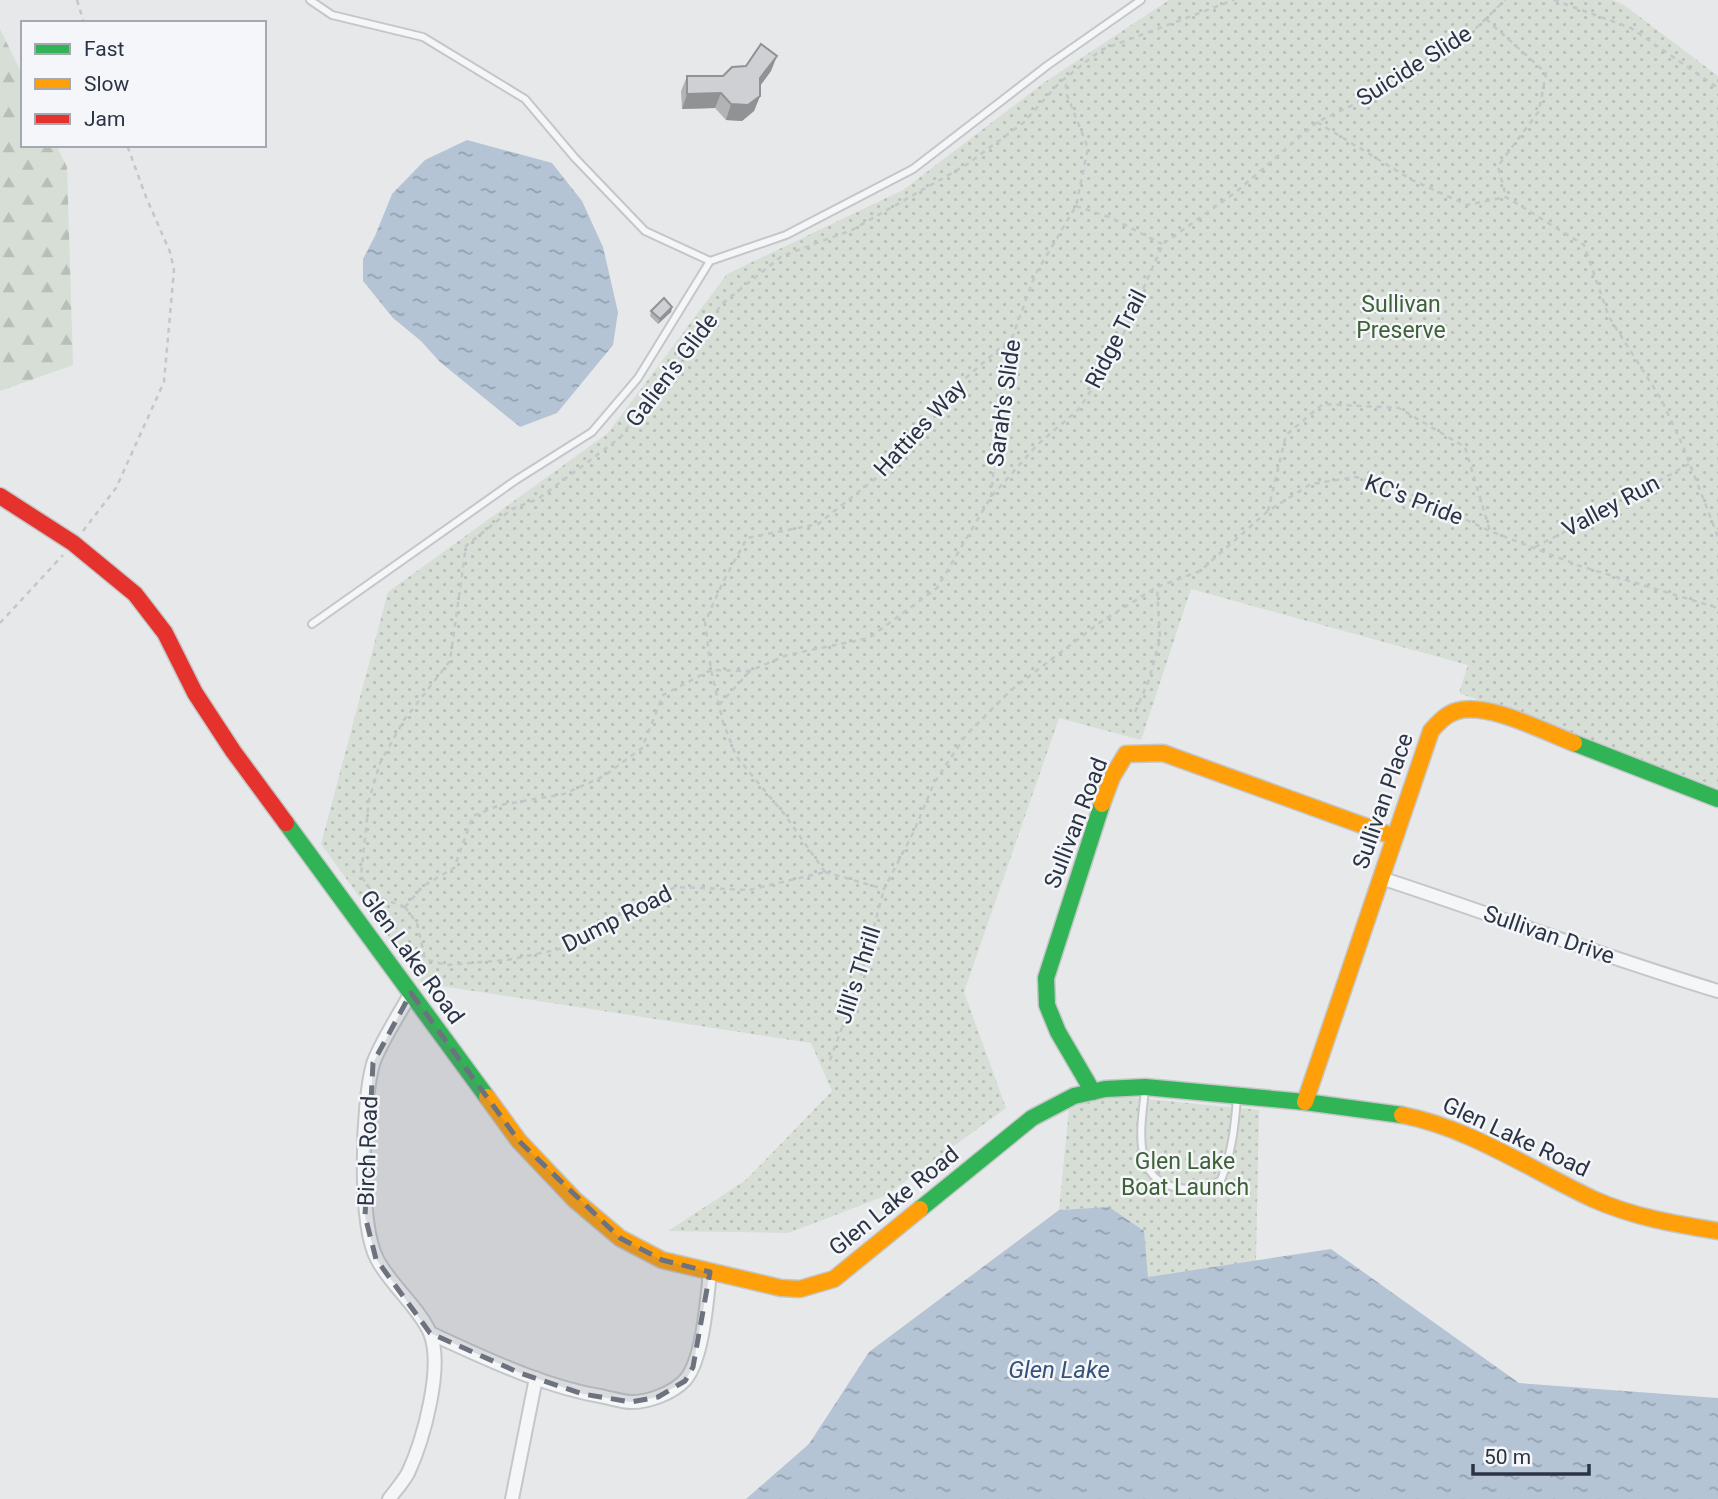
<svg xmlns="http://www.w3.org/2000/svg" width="1718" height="1499" font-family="Roboto,sans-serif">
	<defs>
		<pattern id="green-dots" width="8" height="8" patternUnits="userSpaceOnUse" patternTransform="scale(1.75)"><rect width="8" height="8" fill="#d6ded6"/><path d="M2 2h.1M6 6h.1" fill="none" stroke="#b8bfb9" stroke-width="1.8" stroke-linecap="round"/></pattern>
		<pattern id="forest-firs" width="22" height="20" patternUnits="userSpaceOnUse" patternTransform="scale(1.75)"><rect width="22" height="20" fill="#d6ded6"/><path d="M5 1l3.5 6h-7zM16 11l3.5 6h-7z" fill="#b8bfb9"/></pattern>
		<pattern id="water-ripples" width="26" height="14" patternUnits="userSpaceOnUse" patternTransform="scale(1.75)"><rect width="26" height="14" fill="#b4c4d5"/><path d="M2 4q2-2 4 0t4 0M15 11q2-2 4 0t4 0" fill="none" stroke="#93a0af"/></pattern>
	</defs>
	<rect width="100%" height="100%" fill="#e6e8ea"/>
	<path fill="url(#green-dots)" d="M1169,0H1613L1624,5L1718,76V788L1459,693L1468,665L1191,589L1141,740L1059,718L964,992L1006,1108L885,1196L788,1233L668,1231L746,1180L832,1091L811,1043L422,983L321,844L388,592L608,433L727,274L903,190L1045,82Z
		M1126,1097L1259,1110L1256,1261L1148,1277L1109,1207L1059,1210L1069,1110L1089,1099Z"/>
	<path fill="url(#forest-firs)" d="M0,29L23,76V145H56L67,167L73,365L0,391Z"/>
	<path fill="url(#water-ripples)" d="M467,140L552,163L582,201L603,247L618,312L613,345L557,413L520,427L440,362L421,341L393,318L363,281V259L375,236L392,194L425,160Z
		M1109,1207L1144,1231L1148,1277L1331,1249L1519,1383L1718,1398V1499H746L809,1444L869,1352L1059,1210Z"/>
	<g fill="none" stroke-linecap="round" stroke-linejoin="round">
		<g stroke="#c4c6c8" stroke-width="10">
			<path id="lane" d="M310,0L332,15L423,37L525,99L575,158L645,231L710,261
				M312,624L516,480L592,432L638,378L710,261L786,235L913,169L1048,65L1141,0
				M1145,1089C1142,1122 1130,1177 1174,1187C1192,1191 1205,1189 1221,1180C1232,1153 1235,1125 1237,1097"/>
		</g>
		<g stroke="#c4c6c8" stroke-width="16">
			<path id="street" d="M1381,878C1494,915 1605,957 1718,991
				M430,1333C487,1359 544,1387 605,1397C614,1399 623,1402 632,1402C649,1402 673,1393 685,1380C703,1360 707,1299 710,1272
				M389,1499C395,1491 403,1482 408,1473C423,1441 444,1367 430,1333C420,1309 389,1283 377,1259C358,1223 362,1103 373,1064C379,1045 401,1011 411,993
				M512,1499L536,1378"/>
		</g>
		<g stroke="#c4c6c8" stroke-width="19">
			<path id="fast" d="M1574,743L1718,799
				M286,823L487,1097
				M1093,1092L1058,1032L1047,1005L1046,978L1102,804
				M920,1209L1032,1118L1074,1096L1105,1089L1145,1087L1305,1102L1402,1115"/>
		</g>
		<g stroke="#c4c6c8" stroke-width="19">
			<path id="slow" d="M1102,804L1112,777L1126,754L1163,753L1395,837
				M487,1097L519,1141L575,1200L620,1238L662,1260L781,1288L800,1289L834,1279L920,1209
				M1305,1102L1431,731C1438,723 1446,714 1457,711C1488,702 1545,732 1574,743
				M1402,1115C1470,1128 1531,1170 1593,1199C1633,1217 1675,1224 1718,1231"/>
		</g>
		<g stroke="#c4c6c8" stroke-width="19">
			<path id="jam" d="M0,496L73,543L135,594L165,633L195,693L233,751L286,823"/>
		</g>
		<path stroke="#c5c6ca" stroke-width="2.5" stroke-dasharray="5 5" stroke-linecap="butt" d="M77,0L84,23
			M1554,0L1631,28L1718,88
			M1486,19L1546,73L1539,111L1498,166L1506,197
			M1317,122L1412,180L1467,205L1506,197L1584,245L1609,317L1661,399L1683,446L1718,537
			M1076,206L1109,217L1162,244
			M991,497L1000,400L1012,338L1035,275L1076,206L1088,148L1067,95L1065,78
			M1268,511L1286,435L1323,404L1399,408L1465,447L1490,531
			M83,531L116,488L164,382L174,270L170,252L146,197L127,145
			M1535,547L1611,508L1689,464
			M0,623L63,555
			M719,705L750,671
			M1135,712L1149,680L1160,639L1157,587
			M825,872L884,889L914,831L934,783L966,735L1011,690L1102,621L1157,587L1200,571L1268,511L1311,484L1356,477L1412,495L1490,531L1580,566L1718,608
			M825,872L785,815L736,756L723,722L711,670L705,622L723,582L747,538L818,524L885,471L940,400L1012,338
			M405,907L423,886L454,868L473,816L500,805L564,794L604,776L642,748L663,695L711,670L750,671L787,655L869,638L937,588L991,497L1037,445L1079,409L1114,355L1163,244L1236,192L1317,122L1355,104L1407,70L1468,36L1505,0
			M405,907L375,896L361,876L369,800L380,763L404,720L450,661L466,546L512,509L538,499L621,437L653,391L723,303L782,256L852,230L966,165L1023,123L1059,83L1101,50L1234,0
			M405,907L417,923L425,959L446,965L507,960L565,948L621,914L675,887L749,890L825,872
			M830,1060L860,979L884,889"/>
		<use href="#lane" stroke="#f5f6f7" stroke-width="6"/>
		<use href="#street" stroke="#f5f6f7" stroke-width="12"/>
		<use href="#fast" stroke="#30b455" stroke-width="16"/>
		<use href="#slow" stroke="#ff9f0a" stroke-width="16"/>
		<use href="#jam" stroke="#e5322d" stroke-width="16"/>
	</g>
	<path fill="#b1b3b5" d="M771,71L760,86V96L754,111L742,121L726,120L715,108L682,109L681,91L687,76H723Z
		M672,307L671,312L658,324L650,316L651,311Z"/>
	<path fill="#909294" d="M777,56L771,71L754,94L760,78Z
		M721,93L715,108L682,109L687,94Z
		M760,96L754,111L742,121L726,120L731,104Z
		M672,307L671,312L658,324L660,319Z"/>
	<path fill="#ced0d3" stroke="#909294" stroke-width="2" d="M761,44L777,56L760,78V96L748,105L731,104L721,93L687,94V76H723L732,67L746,66Z
		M664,298L672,307L660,319L651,311Z"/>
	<path fill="#6c737f" fill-opacity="0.2" stroke="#6c737f" stroke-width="5" stroke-dasharray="14 9" stroke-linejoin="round" d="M411,993L519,1141L620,1238L662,1260L710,1272L693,1367L685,1381L658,1397L631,1402L583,1394L520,1373L430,1333L376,1259L365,1216L373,1063Z"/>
	<g text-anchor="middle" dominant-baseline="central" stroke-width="5" stroke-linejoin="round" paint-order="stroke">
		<g font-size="23" fill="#2b3445" stroke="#f4f6f9">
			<text transform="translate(1414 66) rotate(-32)">Suicide Slide</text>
			<text transform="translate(1116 339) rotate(-63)">Ridge Trail</text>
			<text transform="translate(672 370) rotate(-53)">Galien's Glide</text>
			<text transform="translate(1004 403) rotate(-82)">Sarah's Slide</text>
			<text transform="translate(920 428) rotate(-47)">Hatties Way</text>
			<text transform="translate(1414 500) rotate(21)">KC's Pride</text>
			<text transform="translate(1611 506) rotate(-28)">Valley Run</text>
			<text transform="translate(1383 801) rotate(-71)">Sullivan Place</text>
			<text transform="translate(1076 823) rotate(-69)">Sullivan Road</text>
			<text transform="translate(617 919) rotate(-27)">Dump Road</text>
			<text transform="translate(1549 935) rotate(19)">Sullivan Drive</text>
			<text transform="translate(412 957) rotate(54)">Glen Lake Road</text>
			<text transform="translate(858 975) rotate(-72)">Jill's Thrill</text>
			<text transform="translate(1516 1137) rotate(25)">Glen Lake Road</text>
			<text transform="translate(368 1151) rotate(-88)">Birch Road</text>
			<text transform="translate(894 1201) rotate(-39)">Glen Lake Road</text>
		</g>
		<g font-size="23" fill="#3f6138" stroke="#f4f6f9">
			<text x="1401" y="304">Sullivan<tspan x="1401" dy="26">Preserve</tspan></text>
			<text x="1185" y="1161">Glen Lake<tspan x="1185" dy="26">Boat Launch</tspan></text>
		</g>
		<g font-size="24" font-style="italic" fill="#34527a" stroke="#f4f6f9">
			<text x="1059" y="1370">Glen Lake</text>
		</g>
	</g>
	<rect x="21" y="21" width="245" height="126" fill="#f4f6f9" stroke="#a4a8b1" stroke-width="2"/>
	<rect x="35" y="44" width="35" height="10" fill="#30b455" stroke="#a4a8b1" stroke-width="2"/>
	<text x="84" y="56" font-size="21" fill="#2b3445">Fast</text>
	<rect x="35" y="79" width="35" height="10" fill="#ff9f0a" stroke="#a4a8b1" stroke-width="2"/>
	<text x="84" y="91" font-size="21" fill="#2b3445">Slow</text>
	<rect x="35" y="114" width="35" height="10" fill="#e5322d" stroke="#a4a8b1" stroke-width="2"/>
	<text x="84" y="126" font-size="21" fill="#2b3445">Jam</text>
	<path d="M1473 1464v10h116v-10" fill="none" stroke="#2b3445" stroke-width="3.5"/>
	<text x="1484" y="1464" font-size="21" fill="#2b3445" stroke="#f4f6f9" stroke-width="5" paint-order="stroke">50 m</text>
</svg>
